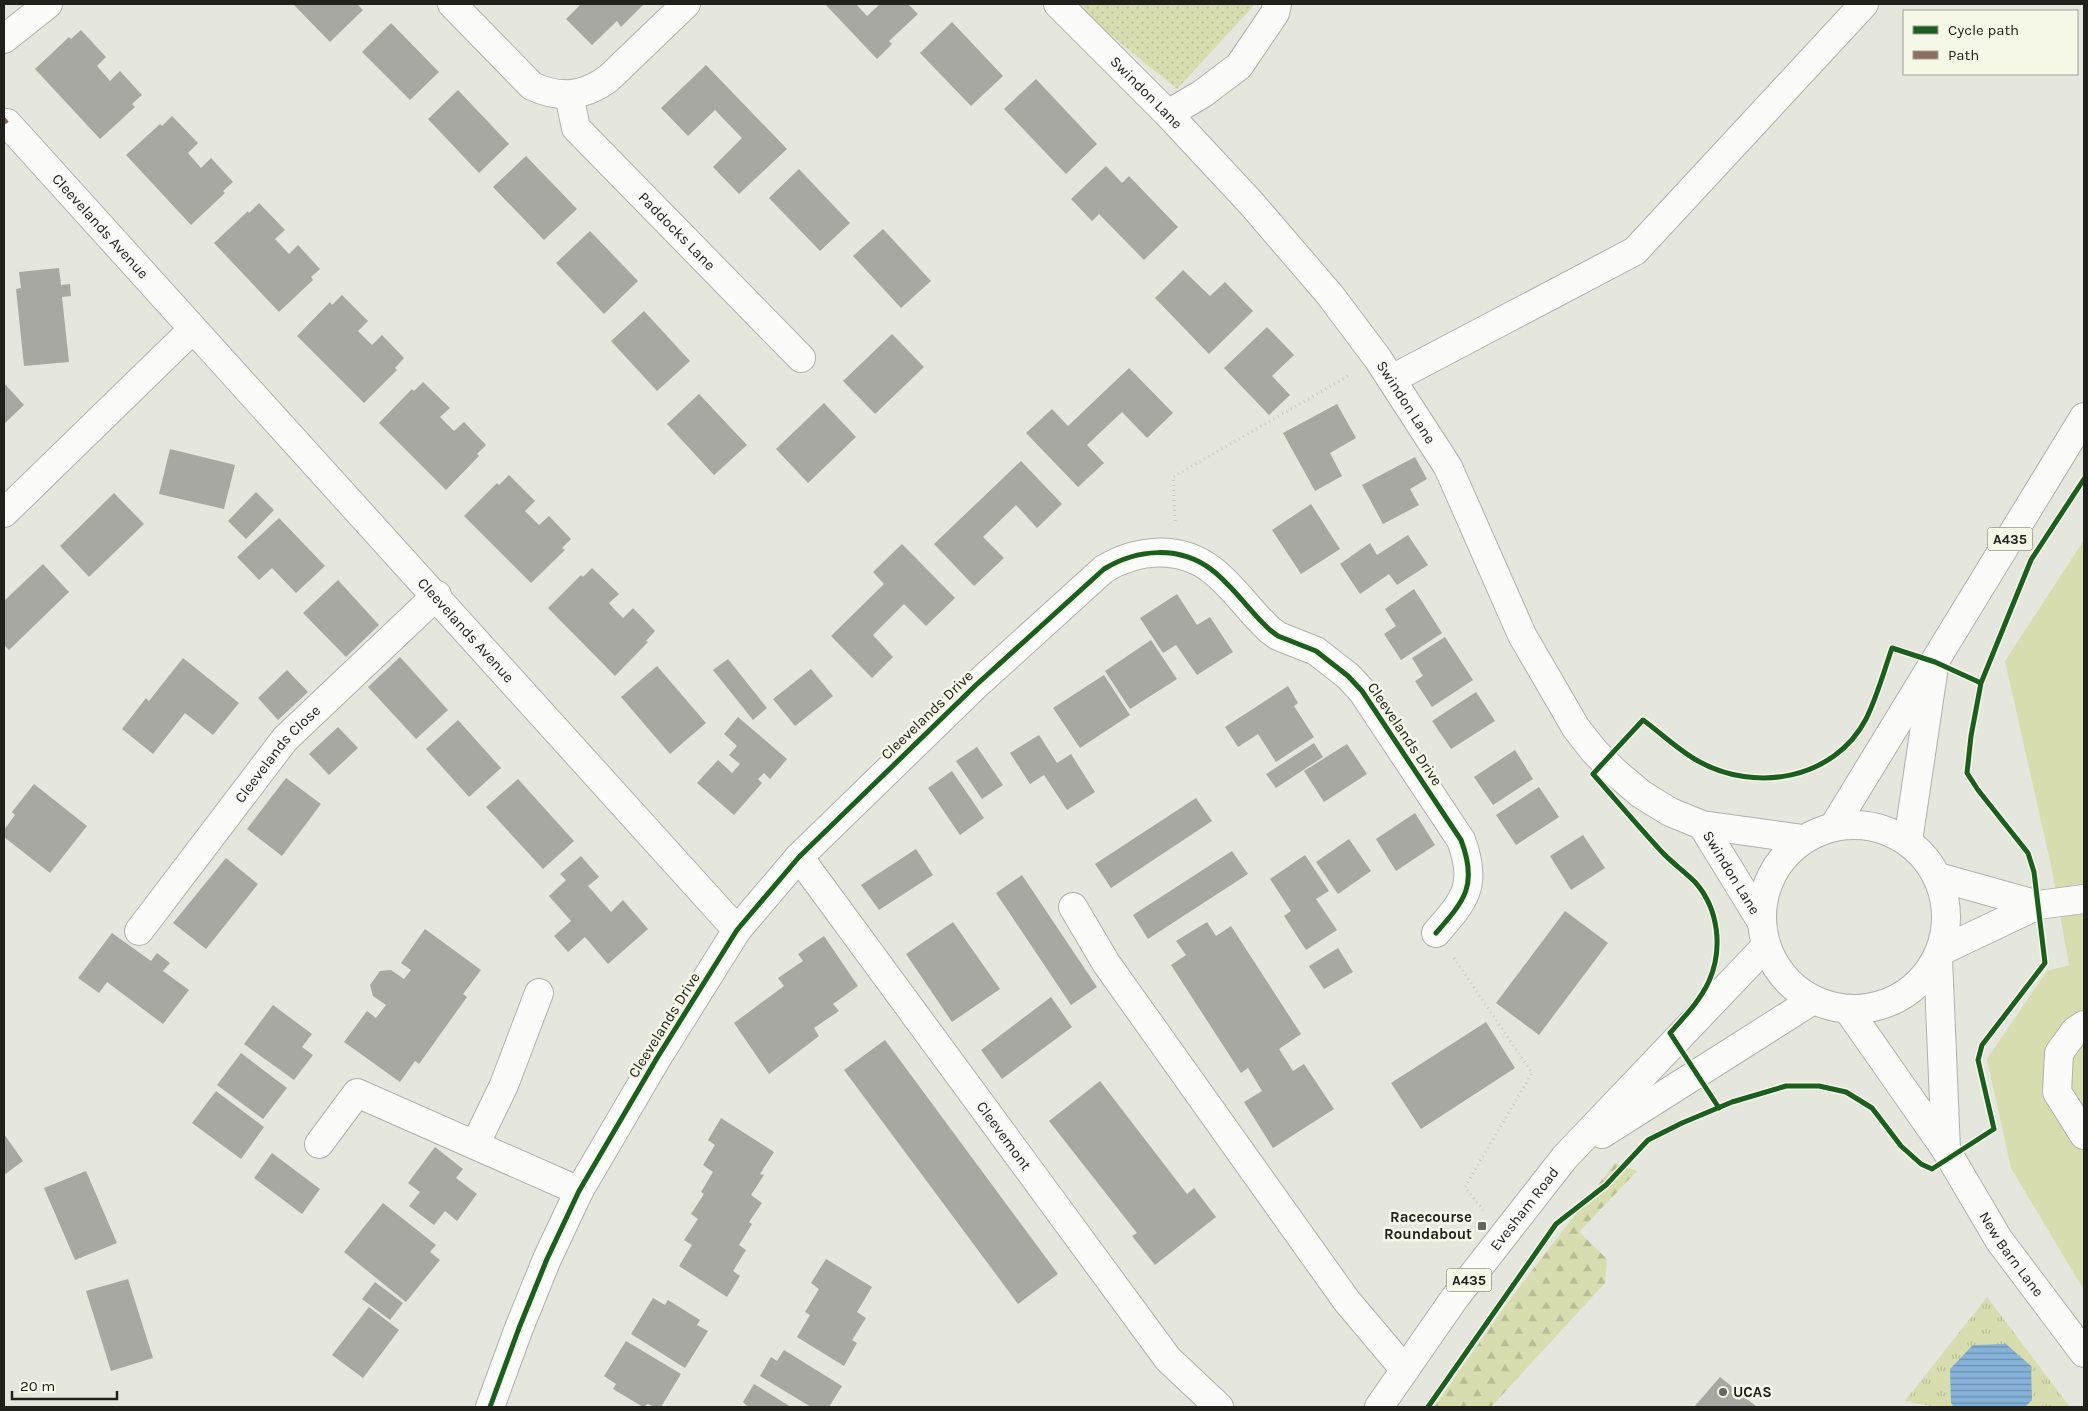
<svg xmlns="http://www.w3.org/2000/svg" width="2088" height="1411" font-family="Karla,sans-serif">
	<defs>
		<pattern id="grass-dots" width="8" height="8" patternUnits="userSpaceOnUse" patternTransform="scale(1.25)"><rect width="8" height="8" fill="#d7ddaf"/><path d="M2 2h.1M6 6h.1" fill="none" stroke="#b8bd96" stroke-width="1.8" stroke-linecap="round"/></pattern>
		<pattern id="forest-firs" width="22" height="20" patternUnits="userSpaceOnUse" patternTransform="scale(1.25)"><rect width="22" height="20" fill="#d7ddaf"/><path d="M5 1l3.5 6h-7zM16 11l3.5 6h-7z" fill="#b8bd96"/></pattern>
		<pattern id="park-tufts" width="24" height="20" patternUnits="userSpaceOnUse" patternTransform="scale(1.25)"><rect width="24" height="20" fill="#d7ddaf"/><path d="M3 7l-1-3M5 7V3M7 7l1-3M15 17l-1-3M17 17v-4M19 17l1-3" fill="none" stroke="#b8bd96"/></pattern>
		<pattern id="water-rules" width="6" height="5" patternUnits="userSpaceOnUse" patternTransform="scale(1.25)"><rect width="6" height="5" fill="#84b2d8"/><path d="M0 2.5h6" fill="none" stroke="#6c90ae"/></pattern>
	</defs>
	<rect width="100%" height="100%" fill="#e5e6dd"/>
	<path fill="url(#grass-dots)" d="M1073,4H1255L1177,89Z"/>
	<path fill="url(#forest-firs)" d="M1615,1163L1637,1171L1579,1232L1607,1259L1605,1283L1491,1407H1434L1508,1302Z"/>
	<path fill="url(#park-tufts)" d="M1987,1297L2070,1407H1936L1905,1401Z"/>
	<path fill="#d7ddaf" d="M2084,540V1290L2011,1168L1987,1059L2047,971L2069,965L2052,870L2005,661Z"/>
	<path fill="url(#water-rules)" d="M2006,1344L2031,1366L2032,1400L2025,1407H1955L1951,1403L1950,1369L1973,1345Z"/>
	<path fill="#a7a8a1" d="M293,4H357L363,10L330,42Z
		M581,4H642L643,5L621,27L617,21L592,45L566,19Z
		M825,4H856L867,16L880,4H908L918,14L889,41L892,44L877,59Z
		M952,22L1003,76L971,106L920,53Z
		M391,23L439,72L410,100L362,52Z
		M81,30L106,57L97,66L110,81L120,71L142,95L132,104L135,107L100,139L35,69L69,37L71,39Z
		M706,65L787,149L739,194L713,167L742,138L715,110L688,136L661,108Z
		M1036,79L1097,144L1066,174L1004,109Z
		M458,90L509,144L479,173L428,119Z
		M172,116L198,143L188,153L201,168L211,158L233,182L223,191L225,193L191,225L126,155L160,124L162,126Z
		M526,156L577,209L544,240L493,187Z
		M1106,166L1122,183L1129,176L1178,227L1144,260L1099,214L1092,221L1071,199Z
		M799,169L850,223L820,251L769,198Z
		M259,203L285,230L275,239L289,254L298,245L320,269L311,277L313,280L279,312L214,243L248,211L249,213Z
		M883,229L931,281L901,308L853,256Z
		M590,231L638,281L604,314L556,263Z
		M59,268L61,285L70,284L71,296L62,297L69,362L24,366L16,289L21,288L19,272Z
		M1183,270L1210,296L1225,282L1253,311L1209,354L1155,298Z
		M342,295L368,321L358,331L372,345L382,335L404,358L395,368L397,370L364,403L297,336L330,302L332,305Z
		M644,311L690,361L657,391L611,341Z
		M1267,327L1294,355L1272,376L1290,395L1269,415L1224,368Z
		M892,334L924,367L875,414L843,381Z
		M1129,368L1173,413L1147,438L1122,412L1087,445L1104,463L1078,487L1026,433L1052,409L1068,426Z
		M423,382L450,408L440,417L454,431L464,422L486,445L477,454L479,456L446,490L379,423L412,389L414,391Z
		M4,383L24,405L4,424Z
		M699,394L747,445L714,475L667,424Z
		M824,403L856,437L808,483L776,449Z
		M1337,404L1356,438L1330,453L1342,476L1315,491L1283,433Z
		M170,449L235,465L224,509L159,494Z
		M1415,457L1427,479L1410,489L1419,505L1383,524L1362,485Z
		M1021,461L1062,504L1037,528L1016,505L983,537L1004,558L974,586L934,544Z
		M509,475L535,501L525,511L539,525L549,516L571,539L562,548L565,550L531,583L464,516L497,483L499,485Z
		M256,492L274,510L246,539L228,521Z
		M114,493L144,524L89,577L60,546Z
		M1311,504L1340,549L1301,574L1272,530Z
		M279,518L325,566L296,593L272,568L259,580L237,557Z
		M1408,535L1428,565L1397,585L1389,574L1360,594L1340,564L1370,543L1377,555Z
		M902,544L955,598L926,626L904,604L873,635L893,657L872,678L831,636L884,584L873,572Z
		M43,564L69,592L9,650L4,645V601Z
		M592,568L619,594L609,603L615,610L623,618L633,608L655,631L646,641L648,642L615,676L548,608L581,575L583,577Z
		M338,580L379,625L346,657L303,613Z
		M1414,589L1442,633L1401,660L1384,634L1396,626L1385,609Z
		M1177,594L1197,625L1210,617L1233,652L1197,675L1176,645L1163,653L1140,618Z
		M1445,637L1473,680L1432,707L1415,681L1423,676L1412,658Z
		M1151,640L1177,679L1130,709L1105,671Z
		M400,657L448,710L416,739L368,687Z
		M183,658L239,703L213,735L185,713L153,754L122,729L146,698L149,701Z
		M728,659L767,708L753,720L713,670Z
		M657,666L706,723L670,754L621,697Z
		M811,669L833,696L795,726L773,699Z
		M287,670L308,692L278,720L258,698Z
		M1104,675L1130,715L1080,748L1053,708Z
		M1288,686L1298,703L1294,706L1314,737L1276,762L1258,734L1238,747L1225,727Z
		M1476,692L1495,721L1451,749L1432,721Z
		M738,717L787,759L770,779L764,773L758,779L762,783L734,815L697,783L718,760L732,773L740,764L729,755L737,746L724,734Z
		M458,720L501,768L469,797L426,749Z
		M338,727L358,748L329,775L309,754Z
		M1039,735L1057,763L1071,754L1095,792L1067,810L1044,775L1030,784L1010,753Z
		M1314,743L1323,757L1276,788L1266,774Z
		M1347,744L1367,774L1324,802L1304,771Z
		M977,747L1003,785L982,799L956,761Z
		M1515,750L1533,779L1493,805L1474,777Z
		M952,771L984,818L960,835L928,788Z
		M286,778L321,804L282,856L247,829Z
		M518,779L574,841L543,869L486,807Z
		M34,784L87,826L50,873L4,837V830L15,815L12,812Z
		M1539,787L1559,817L1516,845L1496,815Z
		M1196,798L1212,821L1111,888L1095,864Z
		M1415,813L1435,845L1396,871L1376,839Z
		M1583,835L1605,868L1571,890L1550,856Z
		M1349,839L1371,871L1338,894L1316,862Z
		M916,849L933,875L879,910L861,885Z
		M1232,851L1248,874L1148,939L1133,915Z
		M1305,855L1329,891L1316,899L1337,930L1306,950L1284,916L1291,911L1270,879Z
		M581,856L599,877L588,886L611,912L623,900L648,929L608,964L585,937L568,952L554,936L571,921L549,896L566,880L560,874Z
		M226,858L258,884L206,949L173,923Z
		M1022,875L1097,987L1071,1005L996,893Z
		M1565,911L1608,943L1539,1035L1496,1003Z
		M953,922L1000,989L952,1022L906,954Z
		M1207,922L1216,936L1231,926L1301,1034L1279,1049L1293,1071L1304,1064L1334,1109L1273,1148L1244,1102L1262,1091L1248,1068L1241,1073L1171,965L1186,955L1176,941Z
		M425,929L481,970L463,994L467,997L419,1064L415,1061L400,1082L344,1042L367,1011L376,1018L386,1005L373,996L370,985L380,971L391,970L404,979L411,970L401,963Z
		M112,933L151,961L157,953L170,963L163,971L189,990L163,1024L107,982L99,993L78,978Z
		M824,936L858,986L833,1004L839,1011L814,1028L819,1036L769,1074L734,1023L784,986L778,978L803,961L798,954Z
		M1338,948L1353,972L1324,989L1309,966Z
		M1051,997L1072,1027L1002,1079L981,1050Z
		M273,1005L312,1034L302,1047L313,1055L294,1080L244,1044Z
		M1486,1022L1515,1068L1421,1129L1391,1083Z
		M885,1040L1058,1274L1018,1304L844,1070Z
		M241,1053L287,1088L263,1119L217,1085Z
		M1100,1081L1187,1194L1194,1188L1216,1217L1155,1265L1132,1236L1137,1233L1049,1121Z
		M216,1091L264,1127L241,1159L192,1123Z
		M721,1118L774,1152L760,1174L764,1175L751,1195L762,1203L749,1222L752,1224L739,1245L746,1250L733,1271L740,1276L727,1297L679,1266L692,1245L684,1240L698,1219L691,1214L704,1194L701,1192L713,1172L703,1165L715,1145L708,1140Z
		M4,1134L23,1161L4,1175Z
		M435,1147L463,1169L456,1178L477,1194L457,1221L445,1211L434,1225L409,1206L420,1192L408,1183Z
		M272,1153L320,1189L302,1214L254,1178Z
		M86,1171L117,1243L75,1260L44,1188Z
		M383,1203L436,1245L430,1252L440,1260L406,1302L344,1252Z
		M826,1259L872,1287L857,1312L866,1318L852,1340L857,1343L844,1366L797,1337L810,1315L805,1312L819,1289L811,1283Z
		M128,1279L153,1358L111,1371L86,1291Z
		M375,1282L403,1303L390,1320L362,1299Z
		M653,1298L665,1305L668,1300L700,1320L697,1325L708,1331L685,1368L631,1334Z
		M369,1307L399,1330L363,1378L332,1355Z
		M626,1341L681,1374L661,1407H654L648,1404L643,1407L613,1389L616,1384L604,1376Z
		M784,1350L842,1386L829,1407H811L760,1376L771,1357L777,1361Z
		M1720,1377L1757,1407H1694Z
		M754,1384L791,1407H748L743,1402Z"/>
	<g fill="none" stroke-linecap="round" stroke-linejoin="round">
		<g stroke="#b0b1aa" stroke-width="30">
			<g id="minor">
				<path d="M452,4L532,86C560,99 584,97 609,78L686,4"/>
				<path id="s1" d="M1058,4L1168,114L1251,203L1330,295L1378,359L1448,467L1522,635L1576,728L1594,751L1615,772L1641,794L1670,812L1702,825L1803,839"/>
				<path d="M4,39L48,4"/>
				<path id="s2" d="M569,95L576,128L801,358"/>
				<path d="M1168,114L1202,94L1239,66L1275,13L1277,4"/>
				<path id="s3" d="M7,123L737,930"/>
				<path d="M1392,379L1635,251L1864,4"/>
				<path d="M4,513L192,330"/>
				<path id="s4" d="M1702,825L1761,921"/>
				<path id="s5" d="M799,857L1168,1359L1219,1407"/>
				<path d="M1938,877L2038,905"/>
				<path d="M1073,907L1106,963L1346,1300L1405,1370"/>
				<path id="s6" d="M139,931L285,739L437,595"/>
				<path d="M1941,951L2038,905L2084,899"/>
				<path d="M2084,1025L2075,1031L2059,1053L2057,1092L2084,1135"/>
				<path d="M319,1144L357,1093L579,1191"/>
				<path d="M475,1145L504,1085L539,993"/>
				<path d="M490,1407L519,1328L547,1259L579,1191L657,1058L737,930L799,857L975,686L1104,569C1137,549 1179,545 1212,570C1234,587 1250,612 1270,630L1278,636L1316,651L1348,676L1362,691L1461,840C1478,885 1465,900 1436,933"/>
			</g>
		</g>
		<g stroke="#b0b1aa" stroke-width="30">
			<g id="major">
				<circle cx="1854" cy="917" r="92"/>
				<path d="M1834,826L2084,417"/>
				<path d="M1908,841L1933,673"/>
				<path d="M1938,958L1946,1150"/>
				<path id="s7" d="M1848,1010L1946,1150L1999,1240L2084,1353"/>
				<path d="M1602,1134L1813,1000"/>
				<path id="s8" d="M1379,1407L1454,1299L1565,1157L1766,946"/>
			</g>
		</g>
		<path stroke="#c6c6c3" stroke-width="3" stroke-dasharray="1 4" stroke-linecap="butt" d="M1175,521L1173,477L1350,375
			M1454,958L1532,1073L1465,1187L1483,1210"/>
		<use href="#minor" stroke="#fbfbfa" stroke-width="28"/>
		<use href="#major" stroke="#fbfbfa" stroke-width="28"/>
		<path stroke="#8d6e63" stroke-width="4" stroke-dasharray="8 4" stroke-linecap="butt" d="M4,119L7,123"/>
		<g stroke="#f5f8e7" stroke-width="8">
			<path id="cycleway" d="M1719,1108L1670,1033C1684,1017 1700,1001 1709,981C1723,949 1719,909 1695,882C1684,871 1671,862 1661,851C1638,826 1616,800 1593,774L1643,720C1661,733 1678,750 1698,761C1755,793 1834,780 1866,719C1877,697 1884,671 1892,648L1935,662L1981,683
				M490,1407L519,1328L547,1259L579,1191L657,1058L737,930L799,857L975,686L1104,569C1137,549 1179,545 1212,570C1234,587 1250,612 1270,630L1278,636L1316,651L1348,676L1362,691L1461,840C1478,885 1465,900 1436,933
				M1428,1407L1556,1224L1606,1185L1648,1140L1682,1123L1732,1102L1786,1086H1819L1846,1092L1872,1108L1901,1146L1921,1164L1932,1169L1994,1129L1978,1060L1982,1045L2045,963L2034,872L2028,853L1978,790L1967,773L1971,736L1981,683L2031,560L2084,479"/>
		</g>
		<use href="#cycleway" stroke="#1b5e20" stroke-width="5"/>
	</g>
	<g fill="#65665f" stroke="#f5f8e7" stroke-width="2">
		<rect x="1477" y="1221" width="10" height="10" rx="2.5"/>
		<circle cx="1723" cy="1392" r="5"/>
	</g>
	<g text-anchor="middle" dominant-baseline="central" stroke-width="5" stroke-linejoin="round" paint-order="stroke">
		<g fill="#f5f8e7" stroke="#606258" stroke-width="1">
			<rect x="1987.5" y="527.5" width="45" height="23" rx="4"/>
			<rect x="1446.5" y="1268.5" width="45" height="23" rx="4"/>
		</g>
		<g font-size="14" font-weight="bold" fill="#20211b">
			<text x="2010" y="539">A435</text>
			<text x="1469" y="1280">A435</text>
		</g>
		<g font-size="15" fill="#20211b" stroke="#f5f8e7">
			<text stroke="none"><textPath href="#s1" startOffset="125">Swindon Lane</textPath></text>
			<text stroke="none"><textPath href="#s3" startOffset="139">Cleevelands Avenue</textPath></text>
			<text stroke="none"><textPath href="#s2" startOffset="178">Paddocks Lane</textPath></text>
			<text stroke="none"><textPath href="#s1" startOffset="530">Swindon Lane</textPath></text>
			<text stroke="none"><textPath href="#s3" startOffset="684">Cleevelands Avenue</textPath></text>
			<text transform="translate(927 715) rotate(-44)">Cleevelands Drive</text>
			<text transform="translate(1405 734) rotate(56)">Cleevelands Drive</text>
			<text stroke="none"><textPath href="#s6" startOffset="225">Cleevelands Close</textPath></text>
			<text stroke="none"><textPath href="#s4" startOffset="56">Swindon Lane</textPath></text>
			<text transform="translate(664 1025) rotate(-58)">Cleevelands Drive</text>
			<text stroke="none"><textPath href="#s5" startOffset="346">Cleevemont</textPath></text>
			<text stroke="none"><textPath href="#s8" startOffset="246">Evesham Road</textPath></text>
			<text stroke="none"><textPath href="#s7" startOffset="294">New Barn Lane</textPath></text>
		</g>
		<g font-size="15" font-weight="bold" fill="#20211b" stroke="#f5f8e7" text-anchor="end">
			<text x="1472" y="1217">Racecourse<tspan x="1472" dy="17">Roundabout</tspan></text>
			<text x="1733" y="1392" text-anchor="start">UCAS</text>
		</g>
	</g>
	<rect width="2088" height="1411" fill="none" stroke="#20211b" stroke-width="10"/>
	<rect x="1903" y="10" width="175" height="65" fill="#f5f8e7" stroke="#a0a295"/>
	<rect x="1913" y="26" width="25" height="8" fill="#1b5e20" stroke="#a0a295"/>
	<text x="1948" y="35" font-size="15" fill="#20211b">Cycle path</text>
	<rect x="1913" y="51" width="25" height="8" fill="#8d6e63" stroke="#a0a295"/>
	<text x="1948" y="60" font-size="15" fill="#20211b">Path</text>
	<path d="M12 1391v8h105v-8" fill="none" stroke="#20211b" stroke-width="2.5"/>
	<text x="20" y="1391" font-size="15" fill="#20211b" stroke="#f5f8e7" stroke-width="4" paint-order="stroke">20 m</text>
</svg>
